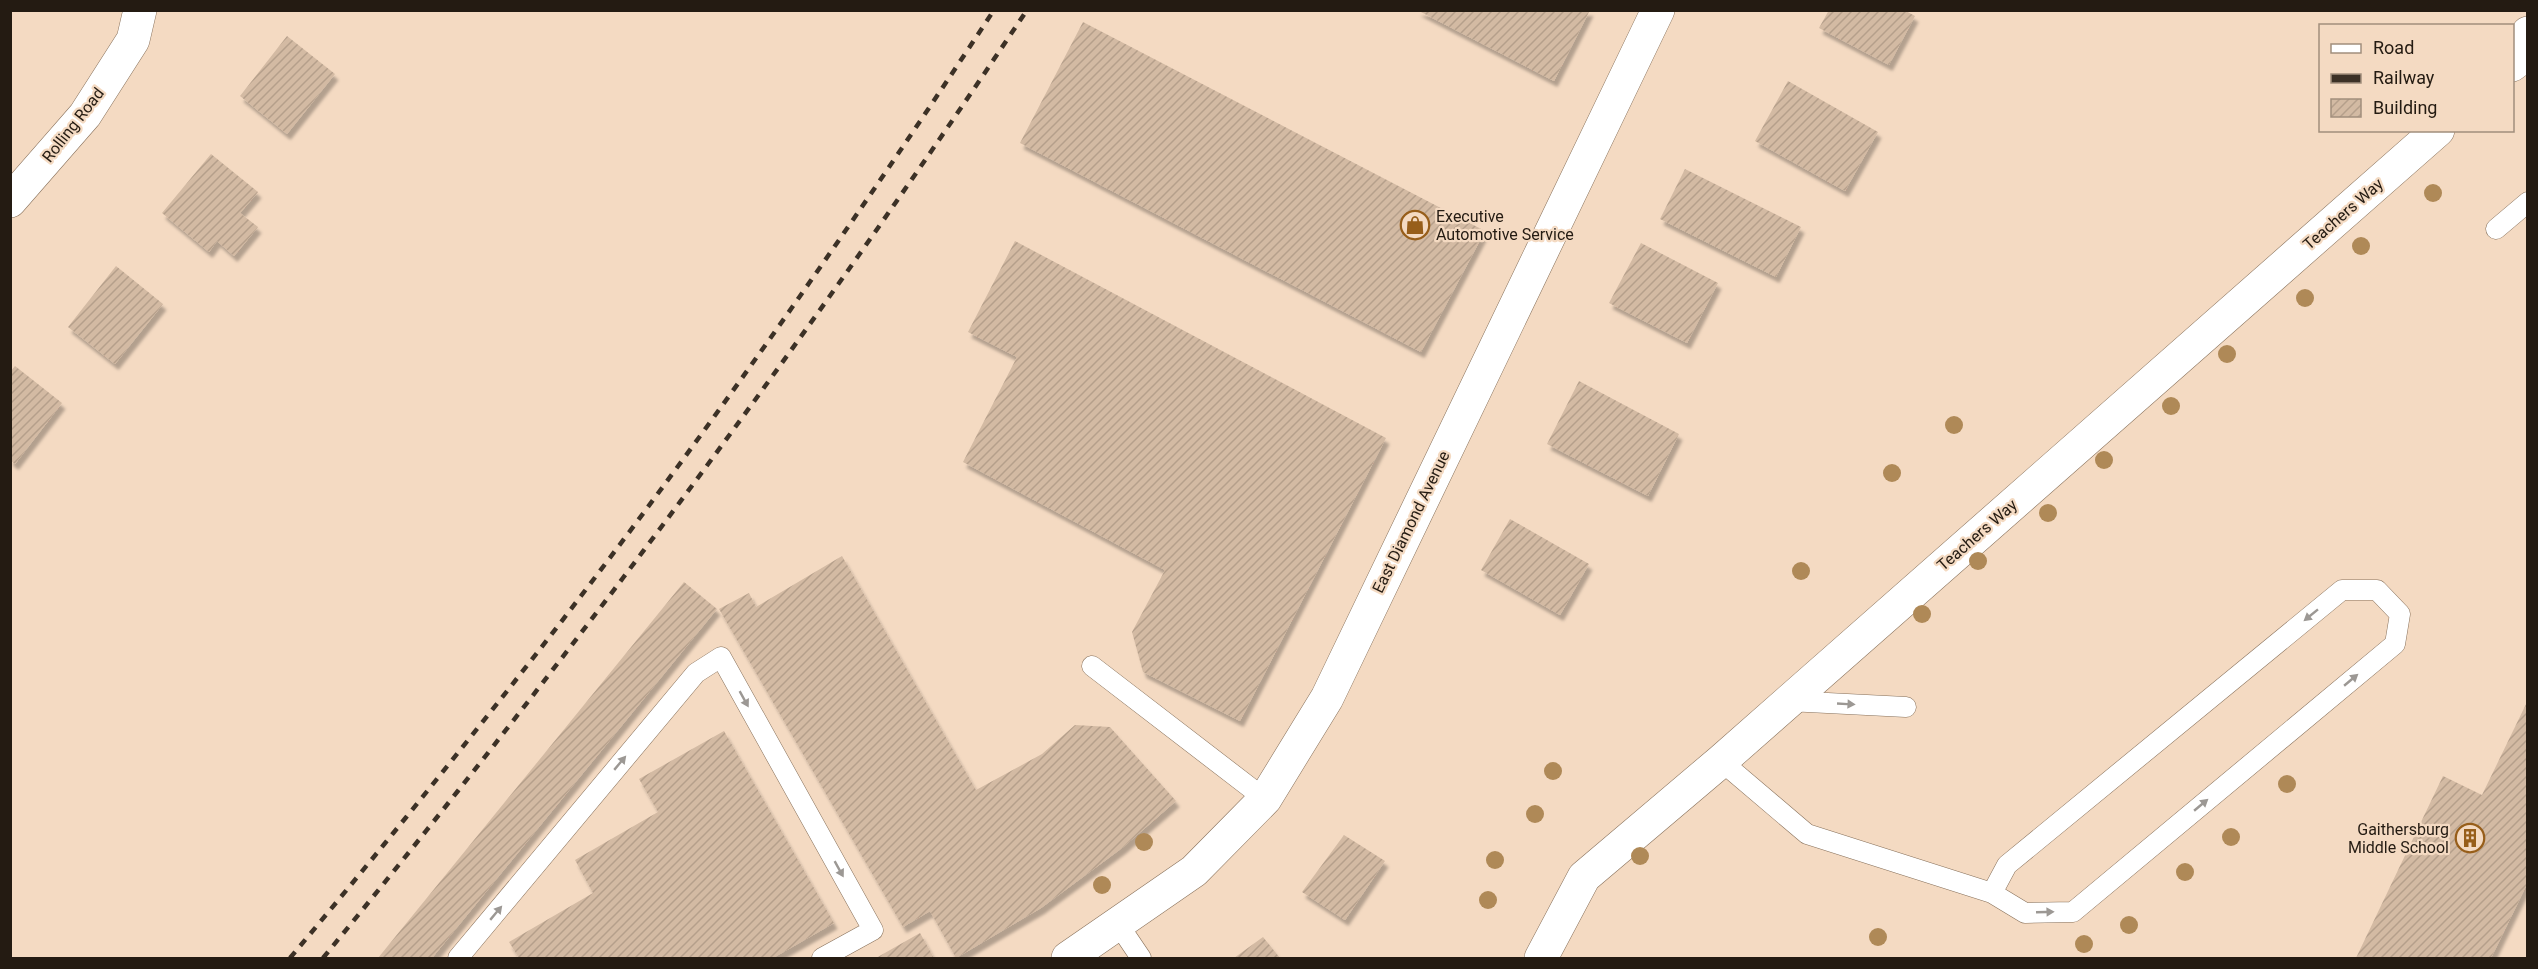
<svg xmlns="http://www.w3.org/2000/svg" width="2538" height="969" font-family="Roboto,sans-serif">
	<defs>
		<pattern id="building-hatch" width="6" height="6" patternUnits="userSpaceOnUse" patternTransform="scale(1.5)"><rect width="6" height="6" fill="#d3baa3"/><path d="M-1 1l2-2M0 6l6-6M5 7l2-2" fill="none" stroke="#b59f8b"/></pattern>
		<filter id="shadow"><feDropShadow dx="3.5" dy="6" stdDeviation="1.5" flood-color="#0004"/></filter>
	</defs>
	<rect width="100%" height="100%" fill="#f4dac2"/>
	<path fill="url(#building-hatch)" filter="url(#shadow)" d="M1417,10H1590L1554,81Z
		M1829,10H1904L1915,16L1889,65L1819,28Z
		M1083,22L1485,231L1421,352L1020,143Z
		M287,36L335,74L287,134L240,96Z
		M1788,81L1878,132L1845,191L1755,141Z
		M211,154L258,192L240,213L258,227L234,256L217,241L209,252L162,213Z
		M1685,169L1801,227L1776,277L1660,219Z
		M1015,241L1386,438L1240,721L1143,672L1132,632L1165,570L963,462L1017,357L968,332Z
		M1641,243L1718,283L1687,343L1609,303Z
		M116,266L163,304L115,364L68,327Z
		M15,366L62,403L15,464L10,460V372Z
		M1579,381L1679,434L1648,496L1547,444Z
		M1510,519L1589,564L1560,615L1481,570Z
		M842,556L976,790L1042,754L1075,725L1110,727L1176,801L1122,848L1041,908L956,958L930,911L903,927L719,609L749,593L756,607Z
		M684,582L717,609L432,958H378Z
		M2528,700V882L2491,958H2356L2443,776L2482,795Z
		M724,731L834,923L773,958H519L509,942L593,893L575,860L658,812L639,779Z
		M1344,835L1385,861L1345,920L1302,892Z
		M920,933L934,958H876Z
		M1263,937L1280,958H1234Z"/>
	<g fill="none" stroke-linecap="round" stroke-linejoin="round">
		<g stroke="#87705a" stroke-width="21">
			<path id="service" d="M2496,229L2528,202
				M1092,666L1265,799
				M1788,701L1906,707
				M1721,761L1807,834L1992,893L2025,913L2073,912L2395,644L2400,614L2377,590H2342L2007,865L1992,893
				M1118,924L1141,958
				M458,958L696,673L721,657L873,930L822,958"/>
		</g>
		<g stroke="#87705a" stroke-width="34">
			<path id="minor" d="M2512,65L2516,62L2528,33
				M10,201L85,115L133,40L140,10
				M1541,958L1584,877L1721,761L2438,130"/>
		</g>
		<g stroke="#87705a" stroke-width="34">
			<path id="tertiary" d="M1068,958L1194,871L1265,799L1327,698L1658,10"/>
		</g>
		<use href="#service" stroke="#fff" stroke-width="20"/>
		<use href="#minor" stroke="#fff" stroke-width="33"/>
		<use href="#tertiary" stroke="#fff" stroke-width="33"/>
		<path stroke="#3c3126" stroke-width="4.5" stroke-dasharray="8 8" stroke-linecap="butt" d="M290,958C379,852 466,744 551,635C707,433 854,223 994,10
			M323,958C573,654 808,338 1027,10"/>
	</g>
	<g fill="#af8957">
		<circle cx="2433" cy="193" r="9"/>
		<circle cx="2361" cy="246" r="9"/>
		<circle cx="2305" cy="298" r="9"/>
		<circle cx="2227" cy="354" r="9"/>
		<circle cx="2171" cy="406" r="9"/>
		<circle cx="1954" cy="425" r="9"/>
		<circle cx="2104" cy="460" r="9"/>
		<circle cx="1892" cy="473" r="9"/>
		<circle cx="2048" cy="513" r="9"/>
		<circle cx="1978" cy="561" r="9"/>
		<circle cx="1801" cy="571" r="9"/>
		<circle cx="1922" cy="614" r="9"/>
		<circle cx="1553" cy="771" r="9"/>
		<circle cx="2287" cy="784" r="9"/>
		<circle cx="1535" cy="814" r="9"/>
		<circle cx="2231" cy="837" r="9"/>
		<circle cx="1144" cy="842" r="9"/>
		<circle cx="1640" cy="856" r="9"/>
		<circle cx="1495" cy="860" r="9"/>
		<circle cx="2185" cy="872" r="9"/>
		<circle cx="1102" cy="885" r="9"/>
		<circle cx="1488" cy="900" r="9"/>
		<circle cx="2129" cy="925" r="9"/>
		<circle cx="1878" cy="937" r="9"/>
		<circle cx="2084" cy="944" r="9"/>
	</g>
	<defs><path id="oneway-solid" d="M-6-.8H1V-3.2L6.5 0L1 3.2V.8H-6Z" transform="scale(1.5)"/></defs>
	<g fill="#9c9894">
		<use href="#oneway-solid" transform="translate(2311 615) rotate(141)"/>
		<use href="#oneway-solid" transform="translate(2351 680) rotate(-40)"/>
		<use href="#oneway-solid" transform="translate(744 699) rotate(61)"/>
		<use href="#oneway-solid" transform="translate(1846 704) rotate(3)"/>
		<use href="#oneway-solid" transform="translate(620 763) rotate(-50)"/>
		<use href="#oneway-solid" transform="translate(2201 805) rotate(-40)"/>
		<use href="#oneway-solid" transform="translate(839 869) rotate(61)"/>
		<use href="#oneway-solid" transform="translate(2045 912) rotate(-2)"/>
		<use href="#oneway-solid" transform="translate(496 913) rotate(-50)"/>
	</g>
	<defs>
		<g id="shop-ring" transform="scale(1.5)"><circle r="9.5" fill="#f4dac2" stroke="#975e1a" stroke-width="1.5"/><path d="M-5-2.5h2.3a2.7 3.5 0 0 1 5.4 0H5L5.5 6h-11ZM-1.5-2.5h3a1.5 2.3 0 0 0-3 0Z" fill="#975e1a"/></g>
		<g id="building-ring" transform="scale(1.5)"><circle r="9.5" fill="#f4dac2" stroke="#975e1a" stroke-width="1.5"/><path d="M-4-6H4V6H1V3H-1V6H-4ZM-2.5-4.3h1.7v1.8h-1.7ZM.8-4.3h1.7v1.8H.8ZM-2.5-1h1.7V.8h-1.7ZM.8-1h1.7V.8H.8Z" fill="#975e1a"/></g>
	</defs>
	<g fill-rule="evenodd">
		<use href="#shop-ring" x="1415" y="225"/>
		<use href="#building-ring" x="2470" y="838"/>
	</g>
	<g text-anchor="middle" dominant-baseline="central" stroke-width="4.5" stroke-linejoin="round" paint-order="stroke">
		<g font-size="16" fill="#241b12" stroke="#f4dac2">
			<text transform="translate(73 125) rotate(-52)">Rolling Road</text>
			<text transform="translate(2343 214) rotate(-41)">Teachers Way</text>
			<text transform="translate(1411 522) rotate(-64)">East Diamond Avenue</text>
			<text transform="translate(1977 535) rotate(-41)">Teachers Way</text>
		</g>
		<g font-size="16" fill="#241b12" stroke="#f4dac2" text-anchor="start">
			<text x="1436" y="216">Executive<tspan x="1436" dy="18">Automotive Service</tspan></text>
			<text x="2449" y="829" text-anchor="end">Gaithersburg<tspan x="2449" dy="18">Middle School</tspan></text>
		</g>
	</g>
	<rect width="2538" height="969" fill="none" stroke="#241b12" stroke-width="24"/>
	<rect x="2319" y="24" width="195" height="108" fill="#f4dac2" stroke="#a18e7c" stroke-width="1.5"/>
	<rect x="2331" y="44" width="30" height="9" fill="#ffffff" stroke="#a18e7c" stroke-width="1.5"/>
	<text x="2373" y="54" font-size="18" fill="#241b12">Road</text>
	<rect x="2331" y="74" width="30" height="9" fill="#3c3126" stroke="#a18e7c" stroke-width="1.5"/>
	<text x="2373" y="84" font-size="18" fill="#241b12">Railway</text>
	<rect x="2331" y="99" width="30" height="18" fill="url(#building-hatch)" stroke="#a18e7c" stroke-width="1.5"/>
	<text x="2373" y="114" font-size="18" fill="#241b12">Building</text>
</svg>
